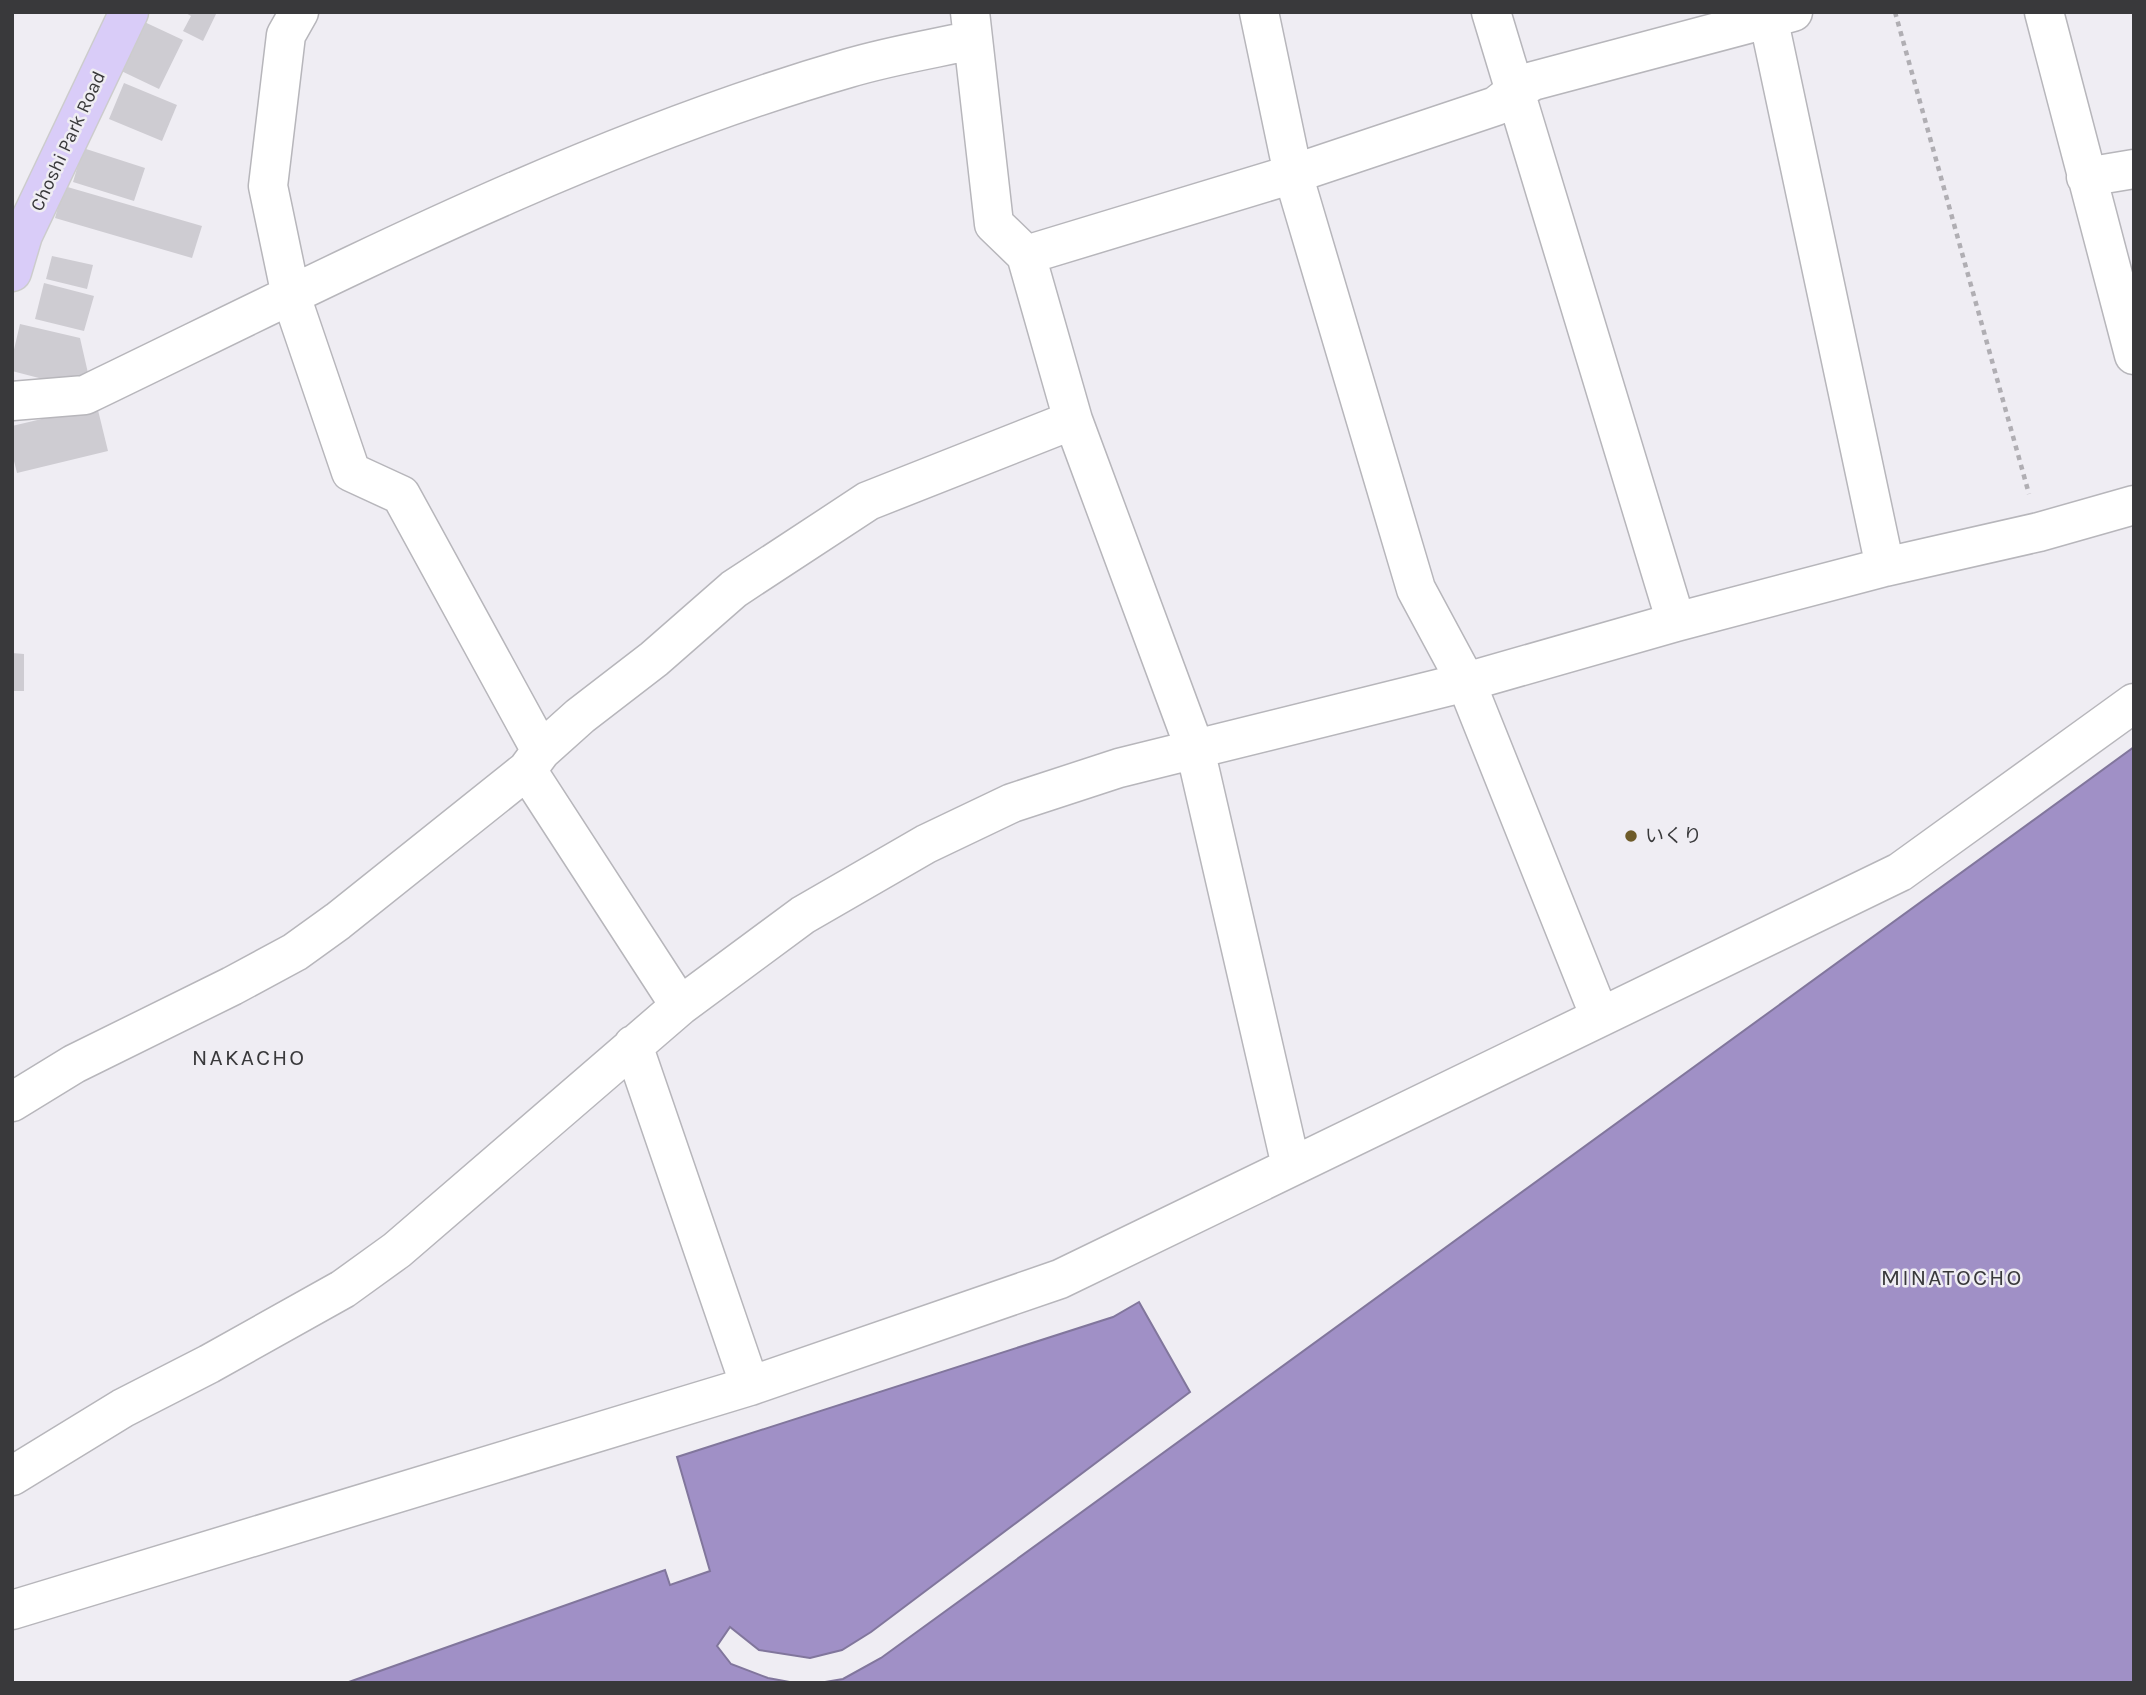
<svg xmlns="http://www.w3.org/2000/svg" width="2146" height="1695" font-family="Karla,'Noto Sans JP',sans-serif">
	<rect width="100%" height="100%" fill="#efedf3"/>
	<path fill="#a090c6" stroke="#81769c" stroke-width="2" d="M2134,747V1683H819L843,1679L881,1658Z
		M1139,1302L1190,1392L871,1632L842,1650L810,1658L759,1650L730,1627L717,1646L731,1664L768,1678L795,1683H346L665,1570L670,1585L710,1571L677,1457L1113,1317Z"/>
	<path fill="#ceccd2" d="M184,12H217L203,41L183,31L191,16Z
		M138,19L183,40L159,89L115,68Z
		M124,83L177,105L162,141L109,119Z
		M83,148L145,168L134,201L73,182Z
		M64,186L202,226L192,258L55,218Z
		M52,256L93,265L87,289L46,279Z
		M44,283L94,296L84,331L35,319Z
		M20,324L80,338L88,373L62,384L12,371V358Z
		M97,406L108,451L17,473L12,453V426Z
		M12,653L24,654V691H12Z"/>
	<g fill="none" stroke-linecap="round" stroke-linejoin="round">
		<g stroke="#b7b6bb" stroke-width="41">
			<path id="minor" d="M299,12L286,35L268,186L291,296L351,472L401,495L541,751
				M970,12L994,224L1026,255L1073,420L1195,749L1291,1166
				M1259,12L1293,174L1416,589L1466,682L1600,1017
				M1491,12L1676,622
				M1767,12L1885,567
				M2044,12L2134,355
				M2086,177L2134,169
				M1026,255L1293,174L1496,106L1515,91L1533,81L1793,12
				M12,401L85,395C334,275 582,145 849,68C889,56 932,49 973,40
				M527,770L680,1006
				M633,1045L750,1386
				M12,1102L74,1064L232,986L295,952L338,921L527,770L541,751L580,716L654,659L734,589L868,501L1073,420
				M12,1476L123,1408L209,1364L343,1289L397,1250L680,1006L803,915L926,844L1012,803L1119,768L1466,682L1676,622L1885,567L2039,532L2134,505
				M12,1610L750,1386L1060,1279L1900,872L2134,703"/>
		</g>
		<g stroke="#ccc" stroke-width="41">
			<path id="major" d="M12,272L23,235L129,12"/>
		</g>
		<path stroke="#b0aeb3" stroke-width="4.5" stroke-dasharray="5 5" stroke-linecap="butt" d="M1895,12L2029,494"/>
		<use href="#minor" stroke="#fff" stroke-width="38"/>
		<use href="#major" stroke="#d9ccf8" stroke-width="38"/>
	</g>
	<circle fill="#6e5b29" stroke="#efedf3" stroke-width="2.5" cx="1631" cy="836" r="7"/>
	<g text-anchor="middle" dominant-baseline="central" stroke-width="5" stroke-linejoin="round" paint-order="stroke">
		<g font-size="19" fill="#39393b" stroke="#efedf3">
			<text transform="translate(68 141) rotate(-65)">Choshi Park Road</text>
		</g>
		<g font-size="19" fill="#39393b" stroke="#efedf3" text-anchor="start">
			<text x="1645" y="836">いくり</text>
		</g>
		<g font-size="23" letter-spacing="2" fill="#39393b" stroke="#efedf3">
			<text x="249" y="1057">NAKACHO</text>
			<text x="1952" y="1277">MINATOCHO</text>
		</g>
	</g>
	<rect width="2146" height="1695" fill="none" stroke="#39393b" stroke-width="28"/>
</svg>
